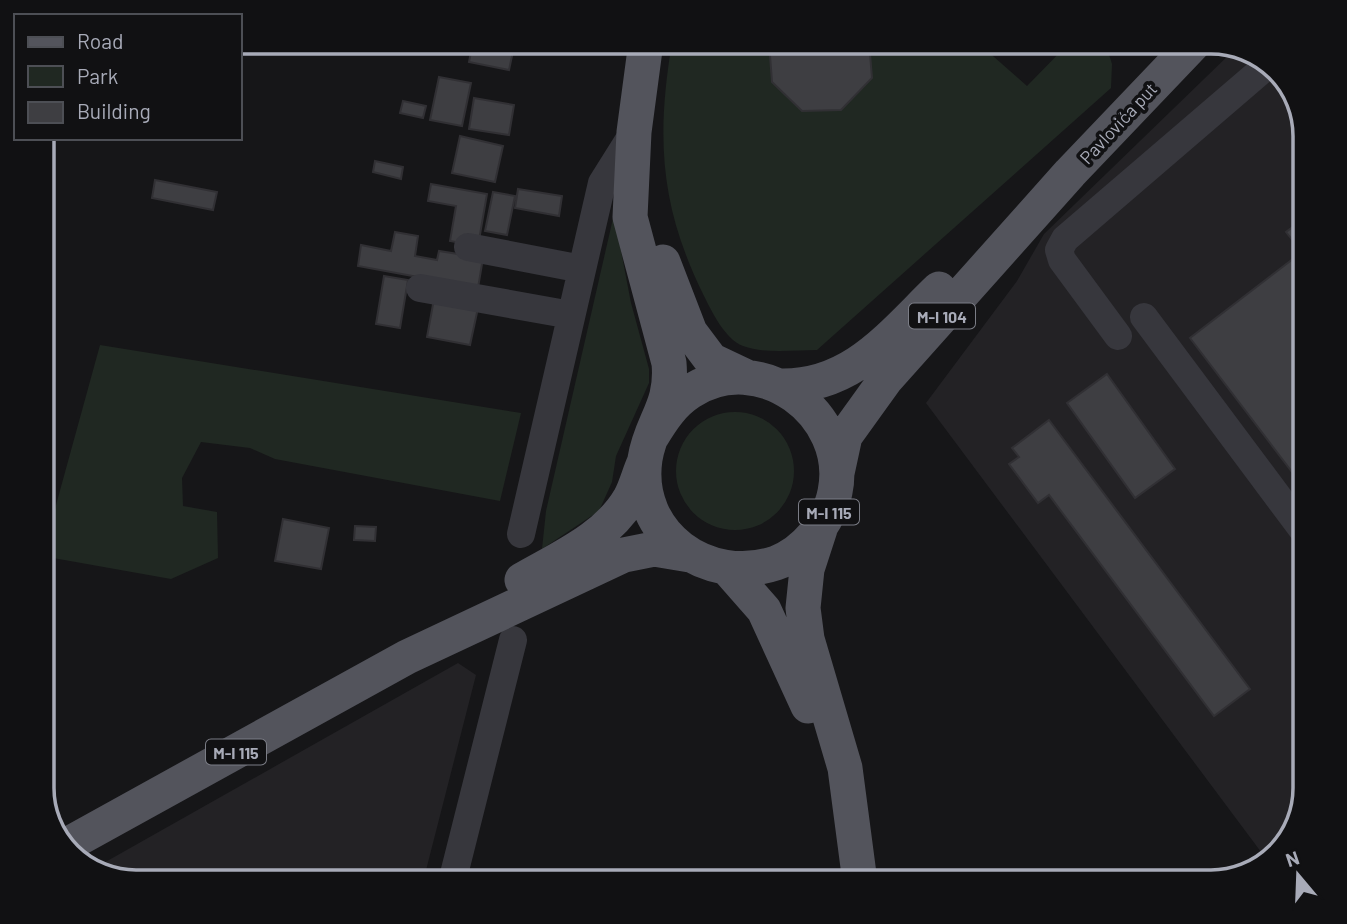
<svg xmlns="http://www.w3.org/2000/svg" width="1347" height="924" font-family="Barlow,sans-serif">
	<rect width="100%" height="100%" fill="#161618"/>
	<path fill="#232225" d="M1235,49L1264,58L1293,89L1305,135V789L1289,841L1267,860L926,403L1017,281L1044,234Z
		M458,663L476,675L423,882H136L93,869Z"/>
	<path fill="#202822" d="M672,42H977L1027,86L1070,42H1105L1112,64L1111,88L817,350C794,350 764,354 743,346C725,339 712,312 704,296C660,207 656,139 672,42Z
		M614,214L631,303L649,369V383L616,456L612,482L599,511L542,549L546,511Z
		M100,345L521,413L500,501L275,459L250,448L201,442L182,478L183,506L217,512L218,558L171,579L42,556Z
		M676 471a59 59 0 1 1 118 0a59 59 0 1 1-118 0Z"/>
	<path fill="#3e3e42" stroke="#313034" stroke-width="2" d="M412,42H450L447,54L411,46Z
		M473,42H515L509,70L469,62Z
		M769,42H869L872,78L841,110L802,111L772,82Z
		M439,77L471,83L462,126L430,120Z
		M474,98L514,105L509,135L469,129Z
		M403,101L426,106L423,118L400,113Z
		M460,136L503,146L495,182L452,173Z
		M375,161L403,167L401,179L373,172Z
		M155,180L217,192L213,210L152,198Z
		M431,184L487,194L478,246L450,241L456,206L428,201Z
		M518,189L562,196L559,216L515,208Z
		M493,192L515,196L507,235L485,231Z
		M1305,218V489L1190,338L1302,252L1286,232Z
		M395,232L418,236L415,256L437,260L439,251L483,258L478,288L358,266L361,245L391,251Z
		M384,276L408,280L400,328L376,324Z
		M434,299L478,308L470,345L427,337Z
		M1107,374L1175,469L1135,498L1067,403Z
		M1049,420L1250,689L1214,716L1049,495L1038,503L1009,464L1019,457L1012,448Z
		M283,519L329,528L321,569L275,561Z
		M355,526L376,527L375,541L354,540Z"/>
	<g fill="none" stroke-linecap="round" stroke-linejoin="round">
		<path stroke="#37373d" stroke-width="28" d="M468,247L582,269
			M420,288L571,315
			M1144,317L1305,533
			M1118,336L1062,260L1059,250L1065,239L1269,64
			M521,534L602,183L634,132
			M452,882L513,640"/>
		<path stroke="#53545c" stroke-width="35" d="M646,42L634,132L630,217L669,363C673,407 651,421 645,459C634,535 708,586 776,563C805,552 829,523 835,492C851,414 759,346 690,392C673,403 663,418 652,436
			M663,262L690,332L711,360L749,378
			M781,386C853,387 891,335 939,289
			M837,473L845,436L886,379L1070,173L1195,42
			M820,529L807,569L803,608L807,639L845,768L860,882
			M728,569L764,610L808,706
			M522,580C560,558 607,538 630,498C636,487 639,474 644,463
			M65,846L407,657L624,555L654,549L690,555"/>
	</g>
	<g text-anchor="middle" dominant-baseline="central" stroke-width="7" stroke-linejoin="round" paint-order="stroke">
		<g fill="#111113" stroke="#7b7d86" stroke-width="2">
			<rect x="909" y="303.5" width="66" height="25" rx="5"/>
			<rect x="799" y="499.5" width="60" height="25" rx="5"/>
			<rect x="206" y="739.5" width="60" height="25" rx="5"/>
		</g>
		<g font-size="16" font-weight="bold" fill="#a8abb8">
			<text x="942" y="316">M-I 104</text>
			<text x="829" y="512">M-I 115</text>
			<text x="236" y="752">M-I 115</text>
		</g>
		<g font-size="18" fill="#a8abb8" stroke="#111113">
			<text transform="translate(1118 123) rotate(-47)">Pavlovića put</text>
		</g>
	</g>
	<path d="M0 0H1347V924H0ZM136 54H1211A82 82 0 0 1 1293 136V788A82 82 0 0 1 1211 870H136A82 82 0 0 1 54 788V136A82 82 0 0 1 136 54Z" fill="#111113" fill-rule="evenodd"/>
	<path fill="none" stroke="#a8abb8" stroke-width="3.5" d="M136 54H1211A82 82 0 0 1 1293 136V788A82 82 0 0 1 1211 870H136A82 82 0 0 1 54 788V136A82 82 0 0 1 136 54Z"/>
	<rect x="14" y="14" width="228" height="126" fill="#111113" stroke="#4d4f55" stroke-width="2"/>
	<rect x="28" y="37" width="35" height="10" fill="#53545c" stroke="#4d4f55" stroke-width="2"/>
	<text x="77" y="49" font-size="21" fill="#a8abb8">Road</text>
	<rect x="28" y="66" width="35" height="21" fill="#202822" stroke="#4d4f55" stroke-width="2"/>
	<text x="77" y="84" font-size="21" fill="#a8abb8">Park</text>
	<rect x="28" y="102" width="35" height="21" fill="#3e3e42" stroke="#4d4f55" stroke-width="2"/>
	<text x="77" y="119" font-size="21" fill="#a8abb8">Building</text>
	<g transform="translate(1298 875) rotate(341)" stroke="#111113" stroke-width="5" paint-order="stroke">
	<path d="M0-5L12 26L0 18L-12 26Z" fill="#a8abb8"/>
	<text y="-10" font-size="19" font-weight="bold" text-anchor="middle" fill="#a8abb8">N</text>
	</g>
</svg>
